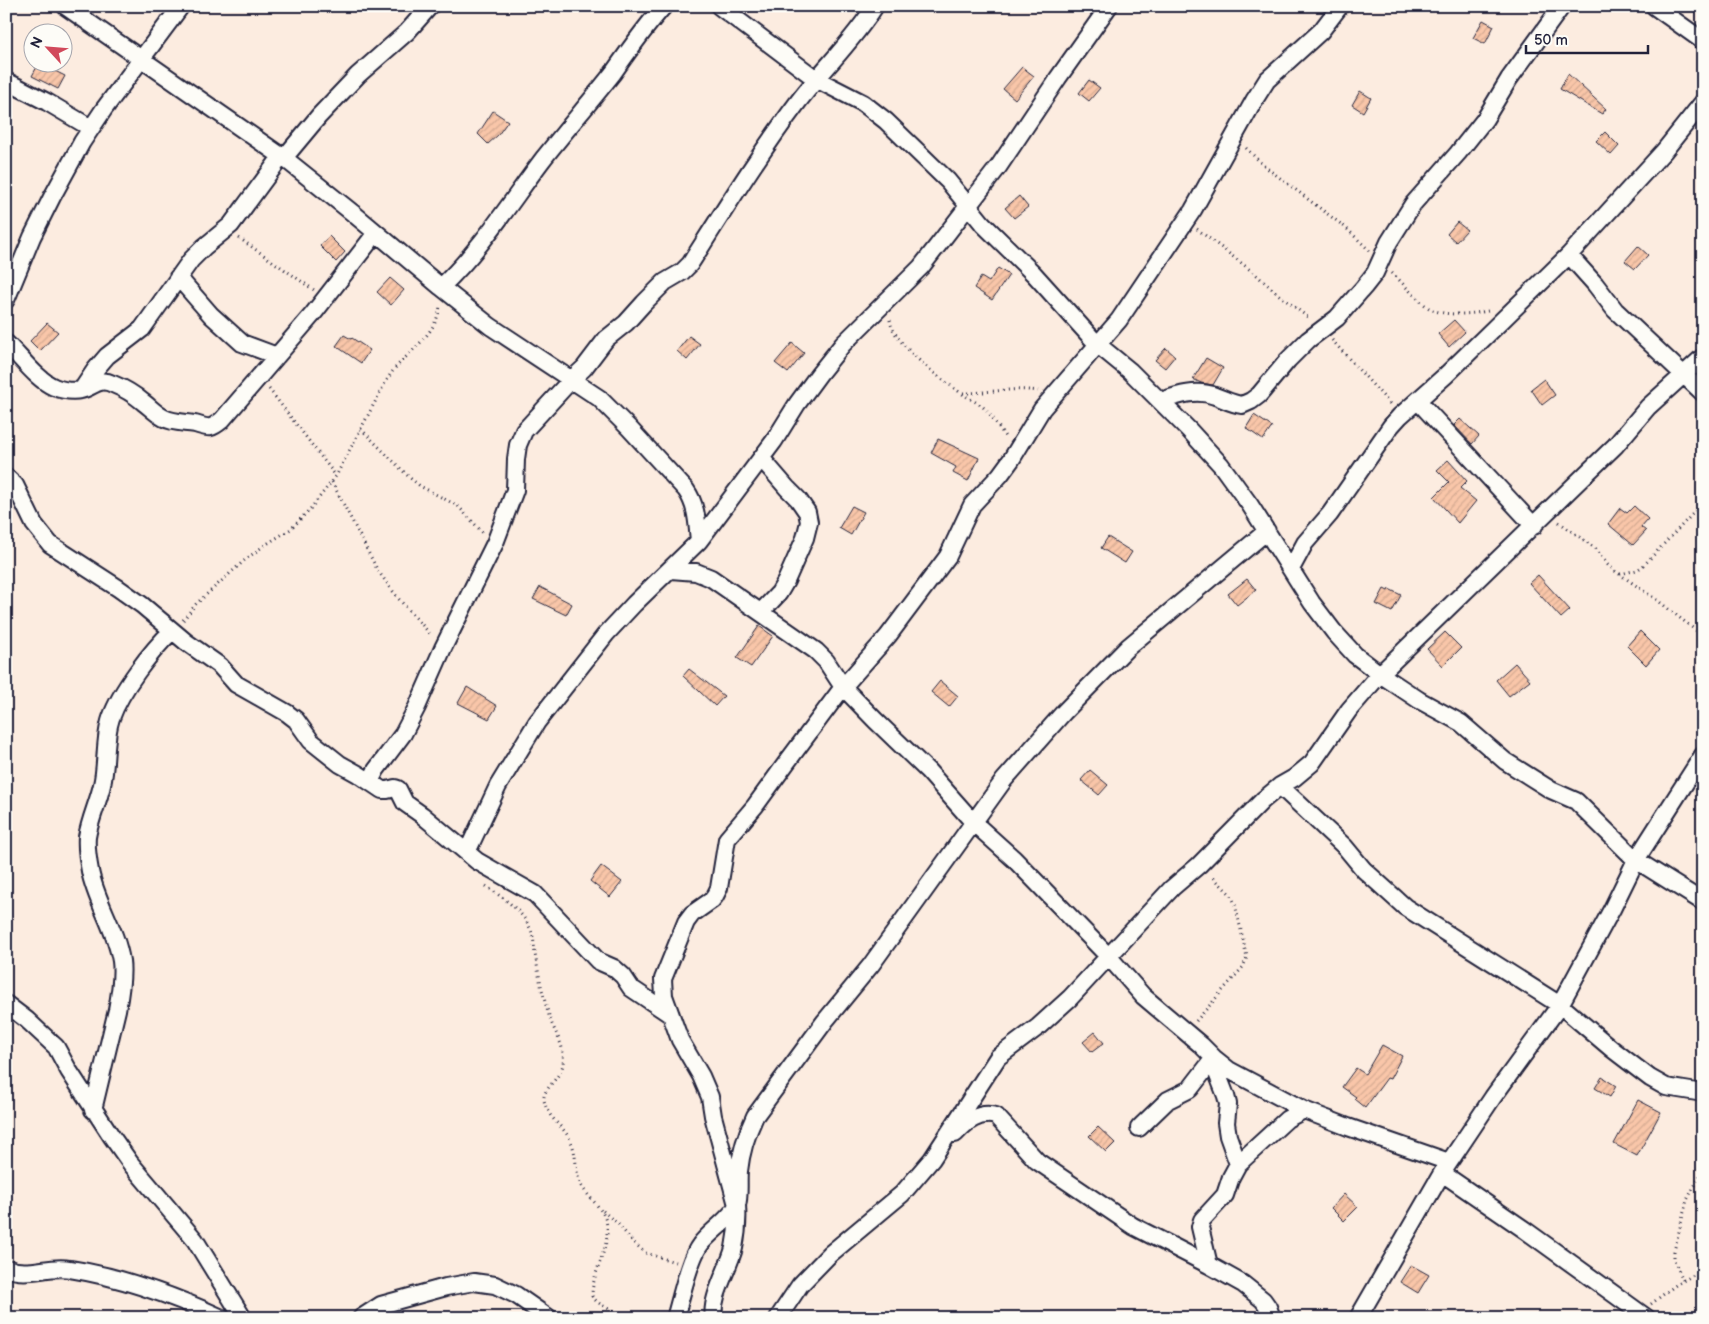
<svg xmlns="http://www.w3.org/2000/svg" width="1709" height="1324" font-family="'Balsamiq Sans',sans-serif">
	<defs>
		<pattern id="building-hatch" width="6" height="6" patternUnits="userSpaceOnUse" patternTransform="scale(1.25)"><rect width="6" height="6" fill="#f9c6a9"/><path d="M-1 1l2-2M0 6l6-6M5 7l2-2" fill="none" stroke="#d5aa92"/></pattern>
	</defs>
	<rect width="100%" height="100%" fill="#fcece0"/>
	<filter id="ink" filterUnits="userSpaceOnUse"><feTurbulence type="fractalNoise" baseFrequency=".02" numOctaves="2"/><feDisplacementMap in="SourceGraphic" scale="10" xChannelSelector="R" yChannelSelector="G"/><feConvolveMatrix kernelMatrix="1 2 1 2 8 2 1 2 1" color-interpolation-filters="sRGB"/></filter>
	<g filter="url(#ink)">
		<path fill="url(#building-hatch)" stroke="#22223b" d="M1483,20L1494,26L1485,44L1473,38Z
			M39,63L65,76L58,89L32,76Z
			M1022,67L1034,76L1015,99L1003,89Z
			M1568,74L1606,109L1602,114L1560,89Z
			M1089,80L1100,88L1089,101L1079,93Z
			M1360,91L1371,98L1363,112L1352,105Z
			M493,111L508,121L498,135L488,144L478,134Z
			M1605,132L1619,146L1611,155L1596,141Z
			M1019,196L1028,207L1014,218L1005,208Z
			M1457,222L1467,230L1456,242L1447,234Z
			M329,236L345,252L336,262L320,246Z
			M1638,246L1648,255L1635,269L1625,261Z
			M998,268L1009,275L992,300L974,288L981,277L989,282Z
			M390,278L404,290L391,305L377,292Z
			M1454,320L1465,332L1449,347L1438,334Z
			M47,323L58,332L40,351L30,341Z
			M344,335L351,339L352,338L370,350L361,363L336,346Z
			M689,336L700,344L687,360L677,351Z
			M792,343L804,353L788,373L775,363Z
			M1166,348L1175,356L1165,368L1155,360Z
			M1206,358L1223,368L1213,385L1201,383L1193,379Z
			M1544,379L1555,395L1542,405L1531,389Z
			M1254,415L1272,427L1263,440L1246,428Z
			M1460,419L1479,436L1472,444L1454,425Z
			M938,439L979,458L968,481L953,473L956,467L931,453Z
			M1448,460L1467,481L1460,488L1476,501L1458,523L1434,497L1449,482L1437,470Z
			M852,506L864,512L851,535L839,528Z
			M1634,506L1648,519L1641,527L1646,531L1633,545L1608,524L1620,508L1627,513Z
			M1108,537L1132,552L1125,563L1101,548Z
			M1538,575L1570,610L1561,618L1529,583Z
			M1247,579L1256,590L1237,605L1228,594Z
			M540,587L572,604L566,615L533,599Z
			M1384,589L1388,591L1389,589L1401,595L1392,612L1376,604Z
			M759,626L773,636L751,667L737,658Z
			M1640,631L1659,650L1646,665L1627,646Z
			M1445,632L1461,648L1443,666L1427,649Z
			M1515,663L1530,680L1509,696L1496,680Z
			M689,669L724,696L715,706L683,676Z
			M940,681L958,696L949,707L931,692Z
			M467,687L497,706L489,719L458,703Z
			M1090,770L1108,785L1099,795L1081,780Z
			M601,866L622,882L610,897L590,881Z
			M1095,1032L1104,1043L1092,1052L1083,1042Z
			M1382,1045L1402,1056L1390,1079L1387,1078L1365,1108L1354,1099L1356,1097L1342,1087L1356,1068L1365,1074Z
			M1602,1077L1616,1086L1610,1097L1595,1088Z
			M1638,1100L1661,1112L1637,1156L1614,1144Z
			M1098,1127L1115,1143L1106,1152L1089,1136Z
			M1344,1194L1358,1207L1344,1221L1331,1208Z
			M1411,1265L1429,1275L1418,1293L1400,1282Z"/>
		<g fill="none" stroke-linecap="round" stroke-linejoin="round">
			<g stroke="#22223b" stroke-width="20">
				<path id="minor" d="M65,6L284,158L354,214L441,287L490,326L599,398L629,428L686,490C697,506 697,522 699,541
					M719,6L816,79L863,103L886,121L948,181L983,224L1034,274L1097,344L1130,371L1189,430L1221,465L1250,505L1312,603L1334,632L1355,655L1380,674L1588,472L1615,446L1648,407L1703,357
					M1654,6L1703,41
					M6,81L47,102L91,128
					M284,158L319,116L358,75L407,32L430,6
					M1569,255L1595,284L1615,310L1703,393
					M178,277L211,315L242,343L277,356
					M441,287C482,248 509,204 543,159C566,130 590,102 613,73C629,50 645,27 664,6
					M6,300L32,237L52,197L82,142L104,109L181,6
					M6,343C20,356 37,380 54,387C62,390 72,392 81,390C94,387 98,377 113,384C123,388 135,395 143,402C150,407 156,414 164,418C174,423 184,422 195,424C209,428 210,430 222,420L313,314L376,233
					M83,388L95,370L107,356L142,329L191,260L204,247L231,225L281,157
					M1161,401C1178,395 1197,389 1215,396C1224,399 1232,404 1242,405L1251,401L1259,395L1288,360L1308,340L1337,318L1364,287L1375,273L1389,242L1413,204L1458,153L1485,119L1509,79L1562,6
					M1418,401L1534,526
					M6,477L15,485L34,524L50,544L118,588L142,605L186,642L220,666L236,684L287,713L296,720L311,741L340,764L358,774L382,790H387L395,788L398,789L405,803L422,815L477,861L535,894L598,961L614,968L623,976L631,988L671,1015
					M1291,569L1305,543L1330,514L1391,426L1400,416L1445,376L1569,255L1664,151L1703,102
					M671,570L696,572L711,578L816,651L826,661L843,687L875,720L928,771L974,823L1014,859L1109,957L1143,996L1201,1045L1214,1058L1229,1070L1304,1110L1348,1127L1449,1162
					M761,612L779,593L786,581L805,538L809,522L807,512L798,499L787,488L762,459
					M370,782L376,770L403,734L417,707L443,648L495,543L515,490L516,459L518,445L524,431L571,380L584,368L606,339L626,323L644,303L665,282L682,272L690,264C725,209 759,154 798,102C823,69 854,40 875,6
					M1280,786L1345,847L1364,870L1405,907L1560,1005L1612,1049L1650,1078L1666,1087L1703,1093
					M467,852L498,786L537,722L606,634L634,604L699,541L774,441L797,404L819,374L843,344L921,267L942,240L999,166L1058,78L1109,6
					M6,1004L27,1020L56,1047L69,1071L112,1137L131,1164L195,1240L243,1318
					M1212,1060L1226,1096L1228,1104L1226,1123L1228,1136L1238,1164
					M93,1110L117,1010C120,994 123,976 121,961C116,929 96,902 90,871C88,860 86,848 87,837C90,819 98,803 102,785C107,764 104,738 111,718C121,690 151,651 172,631
					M1139,1128L1168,1100L1190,1089L1214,1058
					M955,1134C966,1122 979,1111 996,1116L1037,1161L1133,1226L1209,1265L1243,1284L1263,1300L1268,1307L1272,1318
					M1442,1173L1525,1230L1647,1318
					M1209,1265L1200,1227L1202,1220L1225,1195L1231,1177L1238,1164L1287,1119L1304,1110
					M6,1268C28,1277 48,1265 70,1269C122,1277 174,1296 222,1318
					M361,1318L381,1305L446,1287L474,1282L495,1285L516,1295L549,1318
					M675,1318C681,1299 689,1259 700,1245C709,1232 731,1219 737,1205C740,1197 738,1180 739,1171C741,1151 747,1133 755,1116L825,1021L871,965L1004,780L1064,712L1128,647L1267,531
					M714,1318C710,1298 729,1268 734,1248C737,1234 738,1219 737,1205L713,1116L710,1097L701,1076L680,1040L664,996L663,979L686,922L692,914L712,900L715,896L719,888L727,839L755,806L787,762L843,687L888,636L948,556L972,505L1000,475L1011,460L1042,409L1119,320L1193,210L1255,99L1267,80L1321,31L1340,6
					M778,1318L800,1285L830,1254L902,1194L932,1159L998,1057L1038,1027L1070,998L1172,888L1199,865L1263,800L1280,786L1294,778L1312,763L1349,710L1380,674L1419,700L1461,723L1505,761L1551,790L1576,801L1636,860L1703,902
					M1358,1318L1442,1173L1493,1097L1560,1005L1612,909L1636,860L1703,755"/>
			</g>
			<path stroke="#22223b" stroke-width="3" stroke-dasharray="1 4" stroke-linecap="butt" d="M1246,148L1263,165L1346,228L1370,251
				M1197,229L1253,272L1278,294L1310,319
				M239,238L314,290
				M1392,273C1404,284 1416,299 1429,308C1444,317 1472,314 1488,311
				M890,320C893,345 946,383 967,397C972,400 978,403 983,407C992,415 999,428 1006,438
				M1332,340L1390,404
				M269,389L336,476
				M963,393C988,393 1013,387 1038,391
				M361,429L410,478L420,486L458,506L483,533
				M332,482L378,571L398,598L432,636
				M1559,522L1596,549L1608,565L1615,571L1657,600L1703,636
				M1620,574L1637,570L1643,566L1703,503
				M183,620L196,604L246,559L265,545L291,529L311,508L336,476L385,383C389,377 392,371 397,366C413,349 438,331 440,305
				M486,886C503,898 521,909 530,928C534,936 534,945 535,954C539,976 544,1003 552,1024C558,1038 565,1048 563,1064C561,1078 542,1089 544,1100C548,1121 565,1125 572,1144C577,1157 575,1173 581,1185C589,1199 605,1209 607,1226C609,1251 592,1272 592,1296C599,1306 607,1306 614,1313L613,1318
				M1196,1021L1243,967L1247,957L1235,904L1231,895L1211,875
				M603,1211L618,1224L633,1242L646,1253L675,1262
				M1683,1280L1674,1260V1251L1687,1200L1703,1170
				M1651,1304L1677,1284L1703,1270"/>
			<use href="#minor" stroke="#fdfcf7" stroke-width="16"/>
		</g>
	</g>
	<rect width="1709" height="1324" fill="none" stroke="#fdfcf7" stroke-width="25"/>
	<rect x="12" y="12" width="1684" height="1299" fill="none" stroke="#22223b" stroke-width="2" filter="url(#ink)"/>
	<g transform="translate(48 48) rotate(296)"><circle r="24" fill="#fdfcf7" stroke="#a5a5ac"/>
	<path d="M0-4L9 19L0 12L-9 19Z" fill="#d1495b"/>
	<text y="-8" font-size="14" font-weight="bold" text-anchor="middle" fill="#22223b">N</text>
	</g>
	<path d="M1526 45v8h122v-8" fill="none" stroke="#22223b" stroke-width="2.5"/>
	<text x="1534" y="45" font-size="15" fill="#22223b" stroke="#fdfcf7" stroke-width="4" paint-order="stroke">50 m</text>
</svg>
